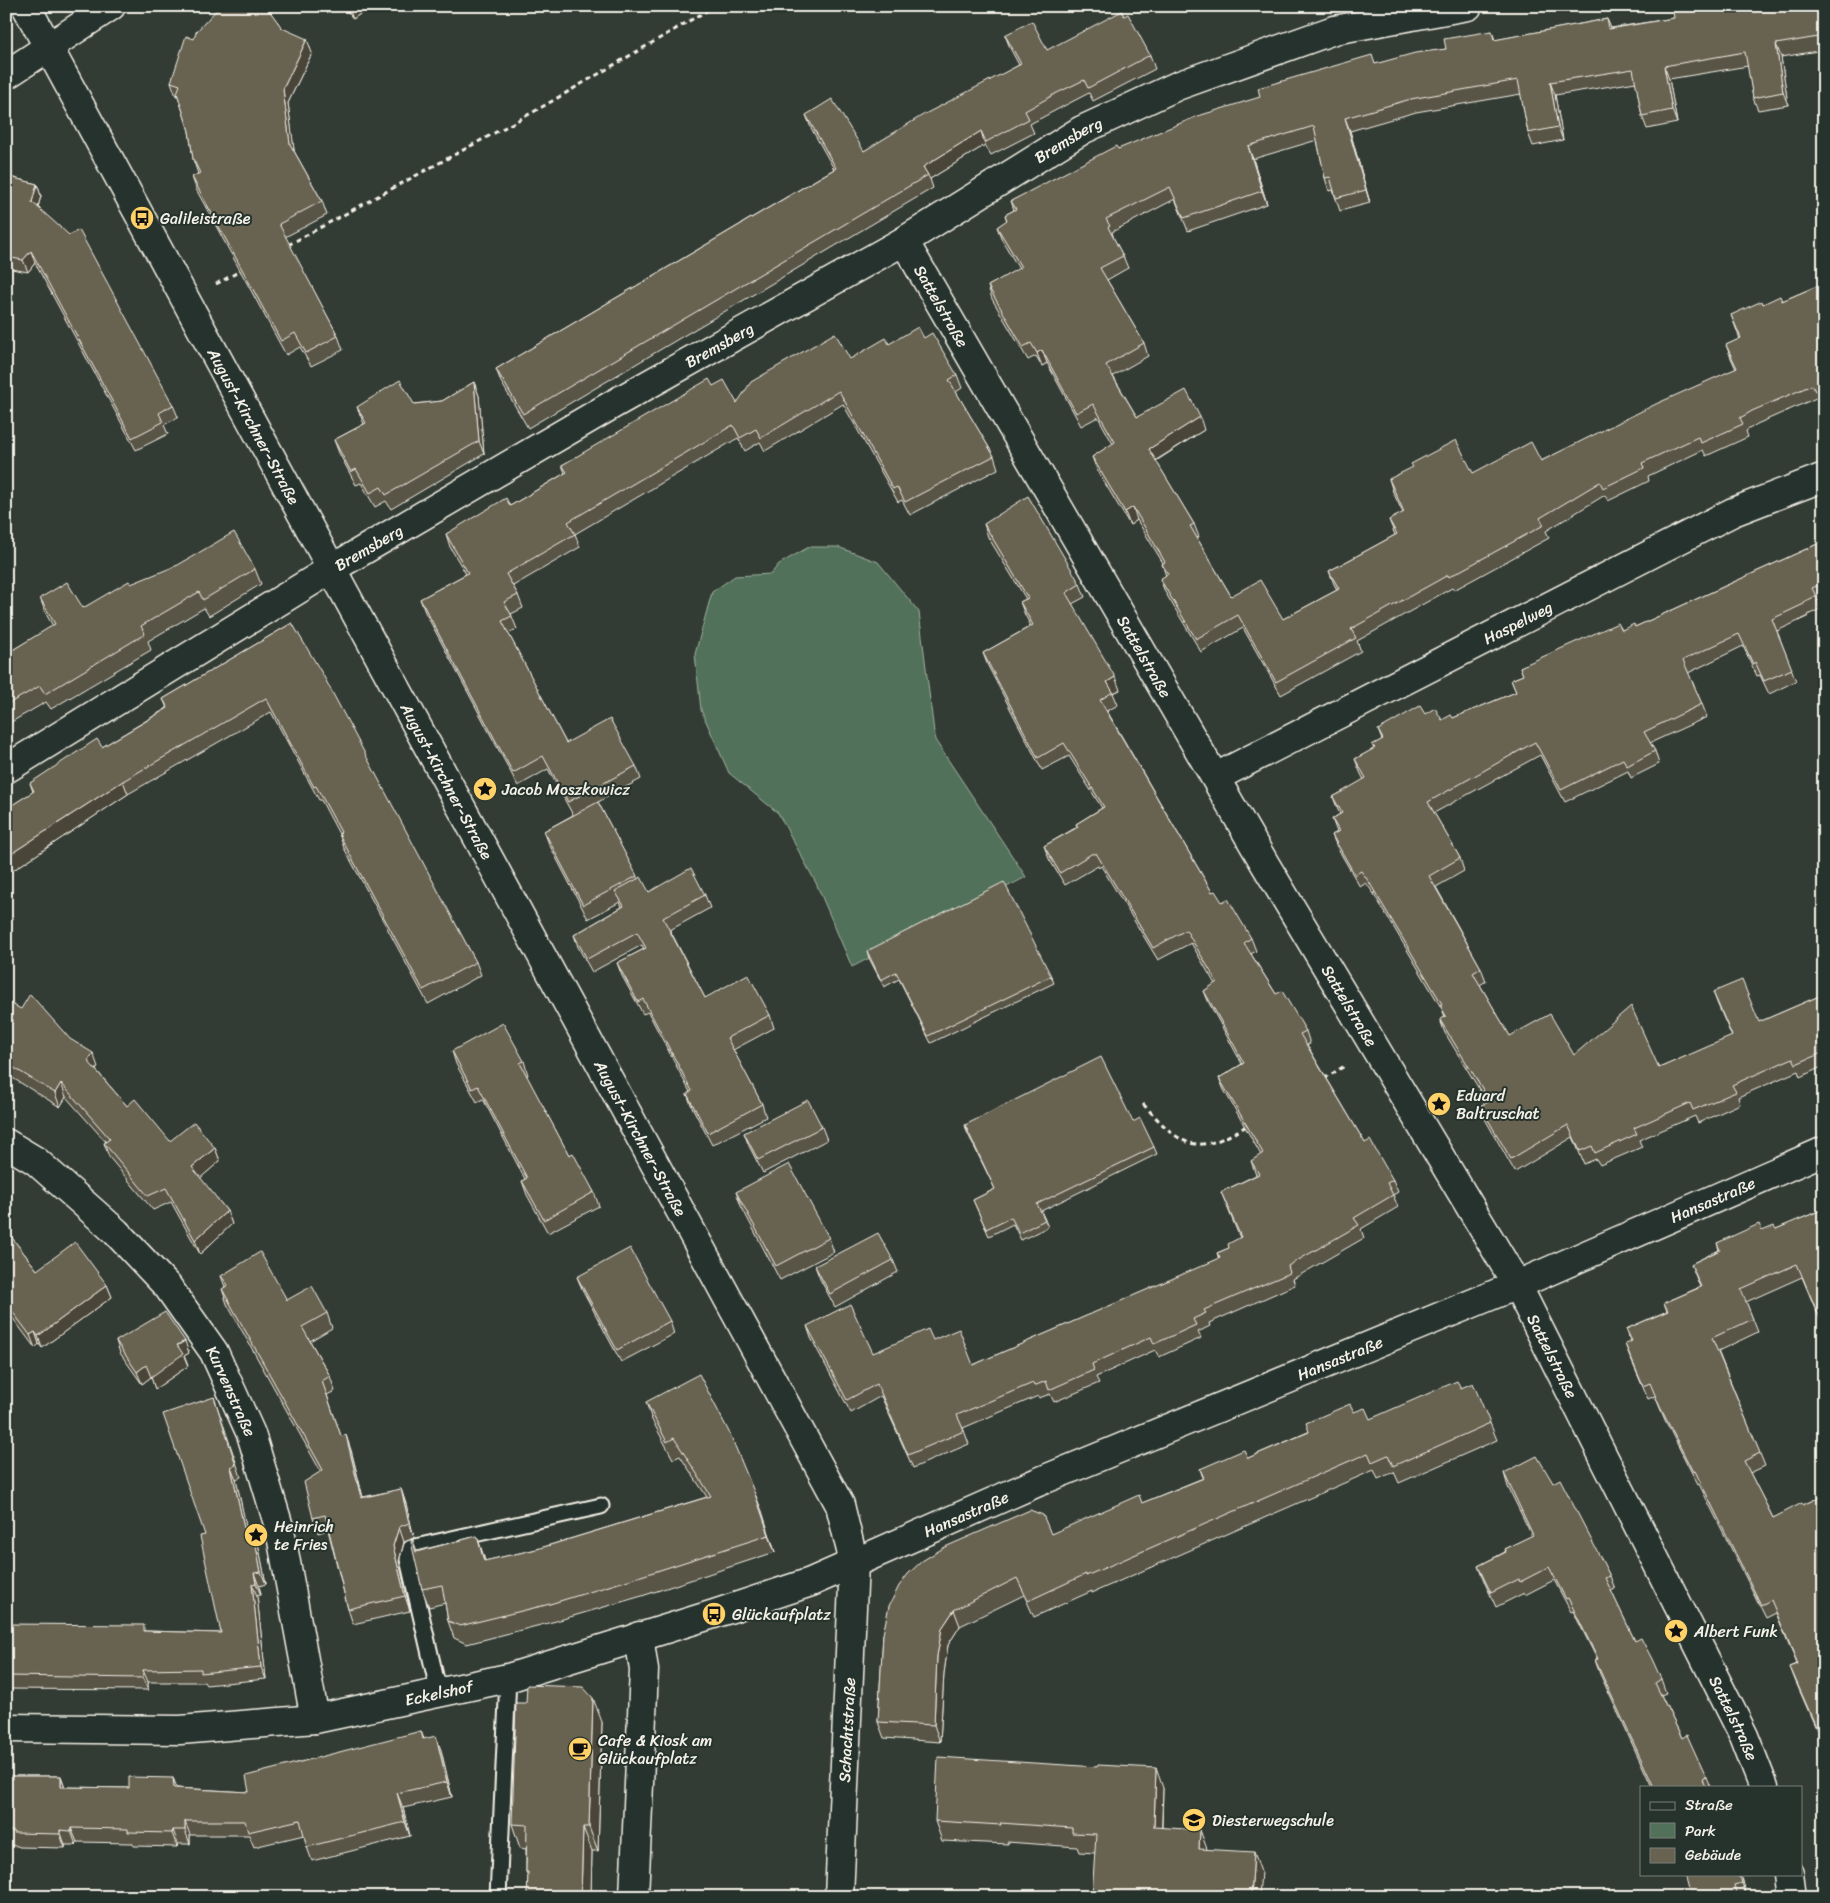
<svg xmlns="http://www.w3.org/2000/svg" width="1830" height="1903" font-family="Sriracha,sans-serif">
	<rect width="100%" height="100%" fill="#333c34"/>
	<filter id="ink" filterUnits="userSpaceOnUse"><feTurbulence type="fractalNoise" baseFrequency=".02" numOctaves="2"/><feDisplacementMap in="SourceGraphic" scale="10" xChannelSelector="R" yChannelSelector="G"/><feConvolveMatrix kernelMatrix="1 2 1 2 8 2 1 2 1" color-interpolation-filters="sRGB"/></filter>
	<g filter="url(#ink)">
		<path fill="#51715a" stroke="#a2b1a1" d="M809,547H838L878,562L919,612L935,740L1026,877L852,967L816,883L778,813L729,773L701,710L695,654L712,592L735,576L771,574L779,564Z"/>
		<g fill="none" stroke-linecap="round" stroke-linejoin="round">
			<g stroke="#f4f1e8" stroke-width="19">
				<path id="service" d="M439,1693L408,1559L411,1548L601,1506
					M498,1897L508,1678"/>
			</g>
			<g stroke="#f4f1e8" stroke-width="31">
				<g id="minor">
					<path d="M6,75L111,6"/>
					<path id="s1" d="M904,241L1265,864L1517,1285L1744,1736L1764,1787"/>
					<path id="s2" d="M6,769L333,568L617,402L904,241L1082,130L1177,86L1334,30L1468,6"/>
					<path id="s3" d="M1216,777L1733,512L1824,477"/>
					<path id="s4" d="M6,1143L36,1161L116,1232L168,1287L214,1352L251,1434L280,1530L315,1719"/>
					<path id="s5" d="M6,1728L180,1730L315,1719L508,1678L714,1614L811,1582L1038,1482L1517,1285L1824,1151"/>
					<path d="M1789,1874L1792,1897"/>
					<path d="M634,1897L644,1670L639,1636"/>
				</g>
			</g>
			<g stroke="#f4f1e8" stroke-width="31">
				<g id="tertiary">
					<path id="s6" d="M26,6L840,1505L854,1563L839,1897"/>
				</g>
			</g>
			<path stroke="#f4f1e8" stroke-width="3" stroke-dasharray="5 4" stroke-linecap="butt" d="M288,245L535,111L715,6
				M216,284L244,269
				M1324,1079L1346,1065
				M1143,1104C1183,1147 1194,1158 1248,1125"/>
			<use href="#service" stroke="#26332d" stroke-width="15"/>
			<use href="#minor" stroke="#26332d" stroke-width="28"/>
			<use href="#tertiary" stroke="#26332d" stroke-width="28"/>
		</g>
		<path fill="#595446" stroke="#f4f1e8" d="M344,6H371L353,19Z
			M1214,6H1223L1215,9Z
			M1701,6H1722L1723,8L1824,6V50L1781,57L1788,105L1758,110L1753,98L1748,66L1669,79L1677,123L1647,129L1642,116L1636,82L1555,95L1563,140L1533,146L1528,133L1521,94L1416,112L1350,131L1370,203L1340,211L1333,190L1329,191L1325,178L1317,140L1253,159L1267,204L1188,231L1175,199L1112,232L1114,239L1123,256L1128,268L1107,280L1144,343L1148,356L1113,376L1137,417L1204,430L1156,461L1194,524L1199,537L1197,538L1231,596L1283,619L1337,590L1334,584L1329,571L1395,535L1389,520L1403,513L1393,492L1389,479L1473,473L1541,461L1736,369L1731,358L1726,345L1740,339L1731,315L1763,304L1782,301L1824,283V402L1820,404L1816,398L1757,424L1746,431L1748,437L1706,456L1703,450L1648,476L1649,481L1608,501L1605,495L1546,531L1549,538L1454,590L1452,588L1357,641L1361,651L1281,695L1243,628L1201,652L1165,592L1160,579L1166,576L1162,564L1163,563L1137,520L1130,525L1097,470L1092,457L1113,444L1098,417L1081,426L1047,363L1042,366L1036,356L1028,360L992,299L988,286L1019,269L1002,240L997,227L1007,221L1005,215L1014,210L1011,201L1118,149L1375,64L1446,49L1492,31L1495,40L1607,19L1611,28L1674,18Z
			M266,7L282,28L312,53L288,103L294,151L322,201L327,215L285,237L338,336L343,350L311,366L300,347L286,355L197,191L192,177L198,174L193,159L189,131L178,96H176L171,82L194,39Z
			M1005,35L1047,50L1150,55L1155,69L1093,101L1089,93L1060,108L1030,124L1034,133L991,155L985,145L930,179L933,188L528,428L501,382L496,369L834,169L811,128L806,115L864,151L1019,65L1010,48Z
			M6,176L37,184L41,196L38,207L173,405L178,417L164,425L168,434L136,450L35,263L28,272L6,268Z
			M924,338L957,375L962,388L956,392L994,456L998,469L910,515L902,500L898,502L843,404L765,451L760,442L745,451L738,438L575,534L580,547L513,586L518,595L523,608L511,614L517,629L508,633L566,743L636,766L641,779L598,802L638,879L649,892L705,895L710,908L670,930L705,998L770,1015L774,1028L733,1050L762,1104L766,1117L712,1145L692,1107L687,1094L690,1092L648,1012L643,1014L622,976L617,963L644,949L642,945L592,972L578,947L574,935L622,907L620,902L588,919L549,844L544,831L573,815L548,769L518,786L425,612L420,599L466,574L450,547L446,534L510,506L565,473L562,465L713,386L737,403L889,344Z
			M474,382L479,396L484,454L391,509L386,501L375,507L361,483L356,485L339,453L334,440L364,424L357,407L414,404L442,401Z
			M984,524L1080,584L1085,597L1072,604L1120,690L1113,693L1118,705L1107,711L1212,892L1251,938L1256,951L1251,954L1276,994L1306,1031L1310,1044L1307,1045L1365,1143L1393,1180L1398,1192L1393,1195L1398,1207L1361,1229L1364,1238L1293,1279L1295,1285L1209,1323L1210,1326L1198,1332L1201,1338L1159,1357L1155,1350L1096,1377L1099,1383L1054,1402L1050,1394L1039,1398L1038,1396L963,1428L969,1444L913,1468L881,1396L851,1413L811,1338L807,1326L873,1353L933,1340L973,1365L1219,1259L1217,1253L1229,1248L1240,1238L1226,1204L1221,1192L1256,1175L1251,1161L1261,1155L1224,1090L1219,1078L1242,1064L1209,1003L1204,991L1215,984L1191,943L1158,960L1101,866L1099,868L1098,866L1065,885L1049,859L1044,846L1077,827L1076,824L1102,808L1069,756L1042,770L988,666L983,653L1031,626L1025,615L1020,602L1026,599L988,537Z
			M1824,541V598L1817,601L1820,609L1808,615L1809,616L1777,631L1796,681L1769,694L1760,675L1757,676L1743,646L1688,673L1702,704L1707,717L1650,743L1655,751L1659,764L1631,778L1628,771L1565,802L1540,755L1434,813L1460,858L1464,871L1436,887L1481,968L1486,981L1480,985L1510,1036L1574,1055L1659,1068L1732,1037L1718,1005L1713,992L1759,1022L1824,994V1066L1800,1077L1798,1071L1738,1097L1740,1104L1698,1123L1695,1116L1639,1140L1642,1147L1600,1165L1596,1159L1584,1164L1573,1137L1515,1172L1485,1119L1480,1106L1487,1102L1445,1033L1440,1020L1445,1017L1442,1009L1374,894L1366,883L1360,887L1337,847L1332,835L1337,832L1332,819L1340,814L1338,810L1333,797L1364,780L1360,772L1355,759L1374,749L1372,745L1382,740L1378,730L1425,714L1442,720L1453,718L1516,692L1511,680L1523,675L1520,667L1622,630L1635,627Z
			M255,569L261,584L209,616L204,608L148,641L151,650L51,709L46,702L6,725V654L53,626L46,614L40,598L83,608L131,584Z
			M292,623L476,962L481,975L428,1004L344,848L339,834L321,800H319L271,712L128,794L9,873V875L6,878V809L33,792L30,783L102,747L167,708L163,699Z
			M867,951L1051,976L1054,983L931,1043L899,979L884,987L869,958Z
			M6,1001L70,1039L98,1067L96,1070L127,1106L170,1141L215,1148L220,1161L200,1178L227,1211L232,1224L200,1254L171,1202L153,1210L109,1157L104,1143L106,1142L66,1097L60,1107L6,1074Z
			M452,1051L524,1061L528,1075L526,1076L569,1155L594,1192L599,1206L548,1233L527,1195L522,1181L525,1179L483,1099L477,1102L456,1064Z
			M1133,1122L1154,1147L1157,1154L1041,1211L1048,1227L1021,1240L1013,1224L989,1236L973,1200L995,1189L967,1132L965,1125Z
			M822,1127L827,1140L763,1173L749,1146L744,1133Z
			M736,1192L829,1238L834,1252L780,1280L741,1206Z
			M1824,1209V1327H1823L1802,1277L1746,1302L1758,1332L1718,1351L1765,1466L1750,1473L1773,1518L1803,1505L1824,1495V1747L1795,1680L1790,1667L1797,1664L1776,1613L1766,1618L1699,1484L1698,1485L1665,1420L1655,1396L1648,1399L1630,1357L1625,1344L1631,1342L1626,1329L1667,1311L1664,1303L1700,1287L1691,1264L1719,1250L1717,1243L1762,1231L1776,1229Z
			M6,1230L37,1270L107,1285L112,1297L42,1348L39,1344L35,1348L6,1309Z
			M893,1260L898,1272L835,1307L820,1279L815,1266Z
			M221,1276L327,1313L332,1328L310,1341L330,1376L335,1391L327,1395L341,1436L351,1450L363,1497L401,1489L406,1504L414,1538L404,1542L399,1561L410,1611L353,1624L348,1609L328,1530L318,1533L313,1518L321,1472L227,1304L222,1289L225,1287Z
			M577,1277L670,1321L674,1334L621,1362L582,1289Z
			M116,1341L189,1353L184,1356L188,1366L155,1389L151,1377L142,1384L120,1353Z
			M1461,1388L1490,1423L1497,1440L1399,1483L1394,1472L1378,1479L1374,1470L1092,1593V1591L1034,1617L1024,1595L960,1626L948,1645L944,1673L940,1742L884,1738L878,1722L883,1634L1051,1534L1142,1503L1203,1478L1200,1469L1248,1458L1354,1412L1370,1419Z
			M214,1397L241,1477L236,1479L246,1528L257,1538L266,1584L259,1586L261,1595L257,1596L266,1679L206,1685L204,1682H148V1690L6,1689V1624L146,1631L221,1633L205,1535Z
			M646,1402L755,1494L775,1552L642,1596L556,1621L467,1644L454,1638L448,1621L445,1603L429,1607L422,1589L412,1538L417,1551L477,1536L485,1561L537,1549L707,1497L680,1456L673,1459L652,1420Z
			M1504,1473L1553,1483L1610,1576L1615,1589L1611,1591L1635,1641L1661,1679L1666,1693L1661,1695L1682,1738L1706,1777L1710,1787H1652L1600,1674L1595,1660L1597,1659L1573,1611L1571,1612L1554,1580L1525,1595L1524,1593L1496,1607L1483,1579L1478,1566L1505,1552L1504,1549L1532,1536L1508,1487Z
			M602,1722L598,1851H592L591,1897H527L528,1877L526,1872V1849L520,1848L512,1824Z
			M421,1731L424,1739L441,1750L452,1797L403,1808L410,1836L312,1861L307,1847L304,1835L254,1847L249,1835H190V1844H178L177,1847L134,1846L132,1843L77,1842L76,1845H65V1848L19,1847L18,1846L6,1845V1776H61L65,1787L129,1788L173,1778L177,1788L249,1792Z
			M1163,1788L1162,1828L1207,1850L1261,1872L1095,1853L1079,1852L1077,1847L1007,1842L1008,1844L942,1841L935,1821Z
			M1740,1874L1746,1897H1691Z"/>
		<path fill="#494539" stroke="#f4f1e8" d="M348,6H371L353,19Z
			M307,39L312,53L288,103L295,157L290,144L283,89Z
			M1776,44L1781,57L1788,105L1783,92Z
			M1664,66L1669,79L1677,123L1672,110Z
			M1550,82L1555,95L1563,140L1558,127Z
			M1345,118L1350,131L1370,203L1366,190Z
			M981,131L985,145L930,179L923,167Z
			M1248,146L1253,159L1267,204L1262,191Z
			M37,184L41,196L36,214L32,202Z
			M31,251L35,263L28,272L23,260Z
			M1042,350L1047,363L1042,366L1037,353Z
			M474,382L479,396L484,454L479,441Z
			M1200,417L1204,430L1153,462L1149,449Z
			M1133,507L1137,520L1130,525L1125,512Z
			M1115,677L1120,690L1113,693L1107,682Z
			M6,713L9,722L6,725Z
			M123,781L128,794L9,873V875L6,878V857Z
			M93,1053L98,1067L93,1074L88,1061Z
			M61,1083L66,1097L60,1107L55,1093Z
			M215,1148L220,1161L197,1181L192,1167Z
			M227,1211L232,1224L200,1254L195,1240Z
			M107,1285L112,1297L42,1348L38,1336Z
			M35,1332L39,1344L35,1348L30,1335Z
			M185,1341L189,1353L184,1356L188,1366L155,1389L151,1377L142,1384L137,1372L146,1365Z
			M346,1435L351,1450L366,1512L361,1498Z
			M231,1467L236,1479L249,1540L244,1528Z
			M401,1489L406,1504L414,1538L409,1523Z
			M755,1494L762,1511L775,1552L769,1535Z
			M252,1526L257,1538L266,1584L261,1572Z
			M399,1527L404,1542L399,1561L410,1611L405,1596L393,1546Z
			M477,1536L483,1554L490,1578L484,1561Z
			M254,1573L259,1586L261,1595L256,1583Z
			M252,1584L257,1596L266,1679L261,1667Z
			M954,1610L960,1626L948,1645L944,1673L940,1742L934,1725L937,1656L942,1628Z
			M143,1670L148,1682V1690L143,1678Z
			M593,1698L602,1722L598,1851L589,1827Z
			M436,1736L441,1750L452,1797L447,1782Z
			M1156,1768L1163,1788L1161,1846L1154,1827Z
			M61,1776L66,1791L61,1787Z
			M173,1778L179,1793L174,1788Z
			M397,1793L403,1808L410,1836L405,1822Z
			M185,1821L190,1835V1844L185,1830Z
			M583,1827L592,1851L591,1897H581Z
			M71,1828L77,1842L76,1845L71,1831Z
			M60,1830L65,1845V1848L60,1834Z
			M173,1830L178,1844L177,1847L172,1833Z
			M1200,1830L1207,1849L1206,1869L1199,1849Z
			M1254,1852L1261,1872L1259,1897H1251Z
			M1738,1874H1740L1746,1897L1741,1884Z"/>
		<path fill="#686251" stroke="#f4f1e8" d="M220,6H266L282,28L307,39L283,89L290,144L322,201L279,224L338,336L306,353L295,333L281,341L192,177L200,173L193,159L189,131L177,93L180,85L171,82L186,36L194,39L196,32Z
			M1701,6H1722V8L1736,6H1824V36L1776,44L1783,92L1753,98L1745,52L1664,66L1672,110L1642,116L1633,69L1550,82L1558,127L1528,133L1518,80L1411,99L1345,118L1366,190L1336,198L1330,177L1325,178L1314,126L1248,146L1262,191L1184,218L1170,187L1106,219L1110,226L1108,227L1123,256L1100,268L1144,343L1106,365L1137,417L1186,390L1200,417L1149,449L1194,524L1190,526L1231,596L1260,580L1283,619L1339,589L1329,571L1397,534L1389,520L1404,512L1389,479L1413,467L1411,464L1456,440L1473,473L1531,442L1541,461L1658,403L1737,368L1726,345L1741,338L1731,315L1762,301L1763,304L1780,296L1782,301L1824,283V387L1815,391L1812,385L1752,411L1740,418L1743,424L1701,443L1698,437L1642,463L1644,468L1603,488L1600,482L1540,518L1544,525L1449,577L1448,575L1351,629L1356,638L1276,682L1238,615L1196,639L1160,579L1168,574L1162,564L1165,562L1133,507L1125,512L1092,457L1115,442L1093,404L1076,413L1042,350L1037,353L1031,343L1023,347L988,286L1021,267L997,227L1007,220L1005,215L1016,209L1011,201L1116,146L1118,149L1198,116L1260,97L1258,88L1372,55L1375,64L1415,53L1446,49L1444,39L1492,31L1494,40L1607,19L1609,29L1674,18L1673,11Z
			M1122,11L1124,16L1128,14L1150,55L1088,88L1084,80L1055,94L1025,111L1029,119L986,142L981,131L923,167L928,175L523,414L496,369L836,168L806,115L832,99L864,151L923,115L1021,64L1005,35L1032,21L1047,50Z
			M6,176L37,184L32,202L69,235L79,230L173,405L159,413L163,422L132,438L31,251L23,260L6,257Z
			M918,327L924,338L932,333L957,375L949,380L994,456L905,502L897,487L893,489L839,391L761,438L756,429L740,438L733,425L568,522L575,534L506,574L518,595L504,602L512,616L502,621L566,743L610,719L636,766L568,802L543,756L513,773L420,599L468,573L446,534L506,498L510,506L567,472L562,465L709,379L713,386L724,380L737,403L751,382L835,333L850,359L886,338L889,344Z
			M400,380L414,404L442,401L474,382L479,441L386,495L381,487L370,493L356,469L351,472L334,440L366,423L357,407Z
			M1028,496L1080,584L1066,593L1115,677L1107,682L1113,692L1100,700L1212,892L1215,891L1222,902L1228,899L1251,938L1244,943L1276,994L1282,991L1306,1031L1300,1034L1365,1143L1370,1140L1393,1180L1387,1183L1393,1195L1354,1218L1359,1225L1288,1266L1290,1273L1204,1310L1206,1313L1193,1319L1196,1325L1154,1344L1151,1337L1092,1364L1094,1370L1049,1390L1046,1381L1034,1386L1033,1383L957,1415L964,1431L908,1455L877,1384L847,1400L807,1326L850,1304L873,1353L928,1329L933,1340L959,1329L973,1365L1220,1258L1217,1253L1229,1248L1228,1244L1241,1237L1221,1192L1259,1174L1251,1161L1263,1153L1219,1078L1244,1063L1204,991L1217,982L1186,930L1153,948L1096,853L1094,855L1093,853L1060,873L1044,846L1078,827L1076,824L1104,807L1064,743L1038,758L983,653L1033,625L1020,602L1028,598L984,524Z
			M234,532L255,569L203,600L199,592L141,626L145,634L45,694L40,686L6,705V654L55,624L40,598L67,582L83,608L129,581L131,584L178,565Z
			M1824,541V583L1812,588L1816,596L1804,602V604L1772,619L1792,669L1764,681L1755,662L1753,664L1739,634L1683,660L1702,704L1644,732L1655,751L1627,766L1623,759L1561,790L1535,742L1428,802L1460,858L1429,876L1481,968L1473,973L1510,1036L1550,1014L1574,1055L1631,1006L1659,1068L1732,1036L1713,992L1742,980L1759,1022L1824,994V1052L1796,1064L1793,1058L1732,1085L1736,1092L1693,1110L1690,1103L1634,1128L1637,1134L1595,1153L1592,1146L1580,1151L1568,1125L1511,1159L1480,1106L1490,1101L1440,1020L1446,1016L1440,1005L1442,1004L1369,882L1361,871L1355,875L1332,835L1339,831L1332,819L1342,813L1333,797L1366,778L1355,759L1375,748L1372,745L1383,739L1378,730L1420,706L1425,714L1435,708L1442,720L1451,715L1453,718L1516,692L1511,680L1523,675L1520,667L1618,623L1622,630L1634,624L1635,627Z
			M292,623L323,675L476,962L423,990L339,834L341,832L316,786L314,787L266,698L123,781L6,857V809L34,791L30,783L97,739L102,747L168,708L163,699Z
			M598,802L637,876L583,905L544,831Z
			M691,868L705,895L663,918L705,998L748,974L770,1015L727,1038L762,1104L708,1133L687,1094L692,1091L643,999L638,1002L617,963L646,948L637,932L587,959L574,935L624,906L615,891L641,877L649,892Z
			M1004,882L1051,976L928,1036L896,972L881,980L867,951Z
			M30,994L70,1039L93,1053L88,1061L127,1106L135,1099L170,1141L194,1122L215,1148L192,1167L227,1211L195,1240L166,1188L148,1196L104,1143L110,1139L61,1083L55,1093L6,1063V1001L21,1009Z
			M503,1023L524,1061L520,1063L569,1155L573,1153L594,1192L544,1220L522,1181L527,1178L478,1086L472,1089L452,1051Z
			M1101,1057L1133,1122L1140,1118L1154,1147L1037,1204L1045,1220L1019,1233L1011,1217L986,1229L973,1200L995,1189L965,1125Z
			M808,1100L822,1127L758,1160L744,1133Z
			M789,1164L829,1238L776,1266L736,1192Z
			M1824,1209V1312L1818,1314L1797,1264L1741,1289L1753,1319L1712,1338L1760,1453L1744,1461L1773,1518L1802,1503L1803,1505L1824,1495V1610L1821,1612L1824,1619V1745L1790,1667L1798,1664L1771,1600L1761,1605L1695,1471L1693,1472L1660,1407L1650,1383L1643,1386L1625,1344L1632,1341L1626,1329L1668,1311L1664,1303L1701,1287L1691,1264L1720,1250L1717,1243L1759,1224L1762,1231L1774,1226L1776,1229Z
			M6,1230L37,1270L75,1242L107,1285L38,1336L35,1332L30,1335L6,1303Z
			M878,1233L893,1260L830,1294L815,1266Z
			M630,1248L670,1321L617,1350L577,1277Z
			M260,1252L287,1300L312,1286L327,1313L302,1327L330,1376L322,1381L341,1436L346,1435L361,1498L401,1489L409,1523L399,1527L393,1546L405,1596L348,1609L325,1515L313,1518L304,1482L323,1470L222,1289L228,1285L221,1276Z
			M165,1312L185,1341L177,1345L183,1354L151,1377L146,1365L137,1372L116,1341Z
			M699,1374L730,1434L755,1494L769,1535L635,1578L550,1604L460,1626L448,1621L442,1585L422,1589L411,1542L412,1538L416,1552L477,1536L484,1561L537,1549L711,1496L674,1438L667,1442L646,1402Z
			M1457,1381L1461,1388L1473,1383L1490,1423L1393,1466L1388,1455L1372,1462L1368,1453L1086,1576V1574L1028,1601L1017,1578L954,1610L942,1628L937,1656L934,1725L878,1722L883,1634L889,1606L899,1586L908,1574L922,1561L945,1547L1030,1510L1043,1515L1051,1534L1139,1495L1142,1503L1204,1478L1200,1469L1244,1450L1248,1458L1309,1432L1306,1423L1350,1404L1354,1412L1365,1408L1370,1419Z
			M214,1397L236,1465L231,1467L244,1528L252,1526L261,1572L254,1573L256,1583L252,1584L261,1667L201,1673V1669L143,1670V1678L6,1676V1624L144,1625V1631L221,1633L200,1536L205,1535L163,1414Z
			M1537,1456L1553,1483L1560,1479L1610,1576L1605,1578L1635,1641L1641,1638L1652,1659L1661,1679L1655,1683L1682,1738L1687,1735L1706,1777L1702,1779L1705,1787H1654L1595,1660L1598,1659L1568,1598L1566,1599L1549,1567L1520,1582L1519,1579L1491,1593L1478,1566L1506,1552L1504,1549L1533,1535L1504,1473Z
			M527,1685L583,1687L593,1698L589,1827H583L581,1897H527L528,1872H526L527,1825L512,1824L516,1703H526Z
			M421,1731L423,1739L436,1736L447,1782L397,1793L405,1822L307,1847L300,1820L248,1832L245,1821H185V1830H173L172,1833L128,1832V1829L71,1828V1831L60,1830V1834L14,1833V1831H6V1776H61V1787L129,1788V1777L173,1778L174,1788L249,1792L246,1776Z
			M938,1757L1097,1767L1098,1765L1156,1768L1154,1827L1200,1830L1199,1849L1254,1852L1251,1897H1092L1096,1834L1072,1833V1828L1000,1823L1001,1825L935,1821Z
			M1685,1874H1738L1741,1884L1734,1886L1737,1897H1691Z"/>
	</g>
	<defs>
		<g id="bus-disc" transform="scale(1.25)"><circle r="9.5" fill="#ffd166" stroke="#26332d"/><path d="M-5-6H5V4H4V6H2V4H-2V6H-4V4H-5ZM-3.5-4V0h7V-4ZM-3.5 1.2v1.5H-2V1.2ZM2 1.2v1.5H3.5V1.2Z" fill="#111"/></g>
		<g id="sight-disc" transform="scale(1.25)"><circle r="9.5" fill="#ffd166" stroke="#26332d"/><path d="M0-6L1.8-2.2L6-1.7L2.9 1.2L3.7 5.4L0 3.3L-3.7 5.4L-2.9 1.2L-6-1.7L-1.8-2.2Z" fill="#111"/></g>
		<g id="cafe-disc" transform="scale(1.25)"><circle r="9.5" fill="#ffd166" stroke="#26332d"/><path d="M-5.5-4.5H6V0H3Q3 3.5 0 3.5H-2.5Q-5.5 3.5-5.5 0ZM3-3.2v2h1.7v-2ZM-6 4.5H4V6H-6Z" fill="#111"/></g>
		<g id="school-disc" transform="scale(1.25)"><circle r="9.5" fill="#ffd166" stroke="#26332d"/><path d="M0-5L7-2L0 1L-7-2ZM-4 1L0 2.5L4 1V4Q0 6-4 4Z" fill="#111"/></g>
	</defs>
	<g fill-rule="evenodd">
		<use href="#bus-disc" x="142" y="218"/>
		<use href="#sight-disc" x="485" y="789"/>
		<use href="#sight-disc" x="1439" y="1104"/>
		<use href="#sight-disc" x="256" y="1535"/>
		<use href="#bus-disc" x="714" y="1614"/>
		<use href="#sight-disc" x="1676" y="1631"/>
		<use href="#cafe-disc" x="580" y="1749"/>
		<use href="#school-disc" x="1194" y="1820"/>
	</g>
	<g text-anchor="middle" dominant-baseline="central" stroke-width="4" stroke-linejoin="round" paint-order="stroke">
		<g font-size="16" fill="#f4f1e8" stroke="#26332d">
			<text stroke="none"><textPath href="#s2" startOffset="1235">Bremsberg</textPath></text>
			<text stroke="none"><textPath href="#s1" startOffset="75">Sattelstraße</textPath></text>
			<text stroke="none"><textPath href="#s2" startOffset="830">Bremsberg</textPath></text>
			<text stroke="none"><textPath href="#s6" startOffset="478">August-Kirchner-Straße</textPath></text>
			<text stroke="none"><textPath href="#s2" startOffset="425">Bremsberg</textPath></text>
			<text stroke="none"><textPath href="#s3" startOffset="339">Haspelweg</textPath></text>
			<text stroke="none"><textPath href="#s1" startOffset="480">Sattelstraße</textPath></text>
			<text stroke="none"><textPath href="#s6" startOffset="882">August-Kirchner-Straße</textPath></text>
			<text stroke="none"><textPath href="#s1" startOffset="885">Sattelstraße</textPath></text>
			<text stroke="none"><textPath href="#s6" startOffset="1288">August-Kirchner-Straße</textPath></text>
			<text stroke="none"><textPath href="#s5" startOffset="1804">Hansastraße</textPath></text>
			<text stroke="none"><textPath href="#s1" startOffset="1290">Sattelstraße</textPath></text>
			<text stroke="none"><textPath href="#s5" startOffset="1399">Hansastraße</textPath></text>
			<text stroke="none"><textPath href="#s4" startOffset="340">Kurvenstraße</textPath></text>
			<text stroke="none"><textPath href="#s5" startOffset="994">Hansastraße</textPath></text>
			<text stroke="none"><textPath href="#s5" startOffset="436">Eckelshof</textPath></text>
			<text stroke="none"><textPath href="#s1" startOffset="1695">Sattelstraße</textPath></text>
			<text transform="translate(847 1730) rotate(-87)">Schachtstraße</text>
		</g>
		<g font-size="16" fill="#f4f1e8" stroke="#26332d" text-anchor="start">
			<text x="160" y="218">Galileistraße</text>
			<text x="502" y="789">Jacob Moszkowicz</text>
			<text x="1456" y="1095">Eduard<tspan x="1456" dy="18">Baltruschat</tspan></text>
			<text x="274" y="1526">Heinrich<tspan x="274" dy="18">te Fries</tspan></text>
			<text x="732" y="1614">Glückaufplatz</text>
			<text x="1694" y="1631">Albert Funk</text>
			<text x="598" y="1740">Cafe &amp; Kiosk am<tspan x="598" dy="18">Glückaufplatz</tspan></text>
			<text x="1212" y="1820">Diesterwegschule</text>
		</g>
	</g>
	<rect width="1830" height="1903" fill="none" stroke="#26332d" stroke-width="25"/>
	<rect x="12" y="12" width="1805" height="1878" fill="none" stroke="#f4f1e8" stroke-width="2" filter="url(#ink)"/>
	<rect x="1640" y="1786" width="162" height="90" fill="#26332d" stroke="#787f78"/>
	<rect x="1650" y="1802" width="25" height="8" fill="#26332d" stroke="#787f78"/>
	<text x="1685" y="1810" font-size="15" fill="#f4f1e8">Straße</text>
	<rect x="1650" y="1823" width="25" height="15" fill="#51715a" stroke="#787f78"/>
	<text x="1685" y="1836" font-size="15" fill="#f4f1e8">Park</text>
	<rect x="1650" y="1848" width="25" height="15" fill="#686251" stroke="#787f78"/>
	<text x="1685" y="1860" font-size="15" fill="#f4f1e8">Gebäude</text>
</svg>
